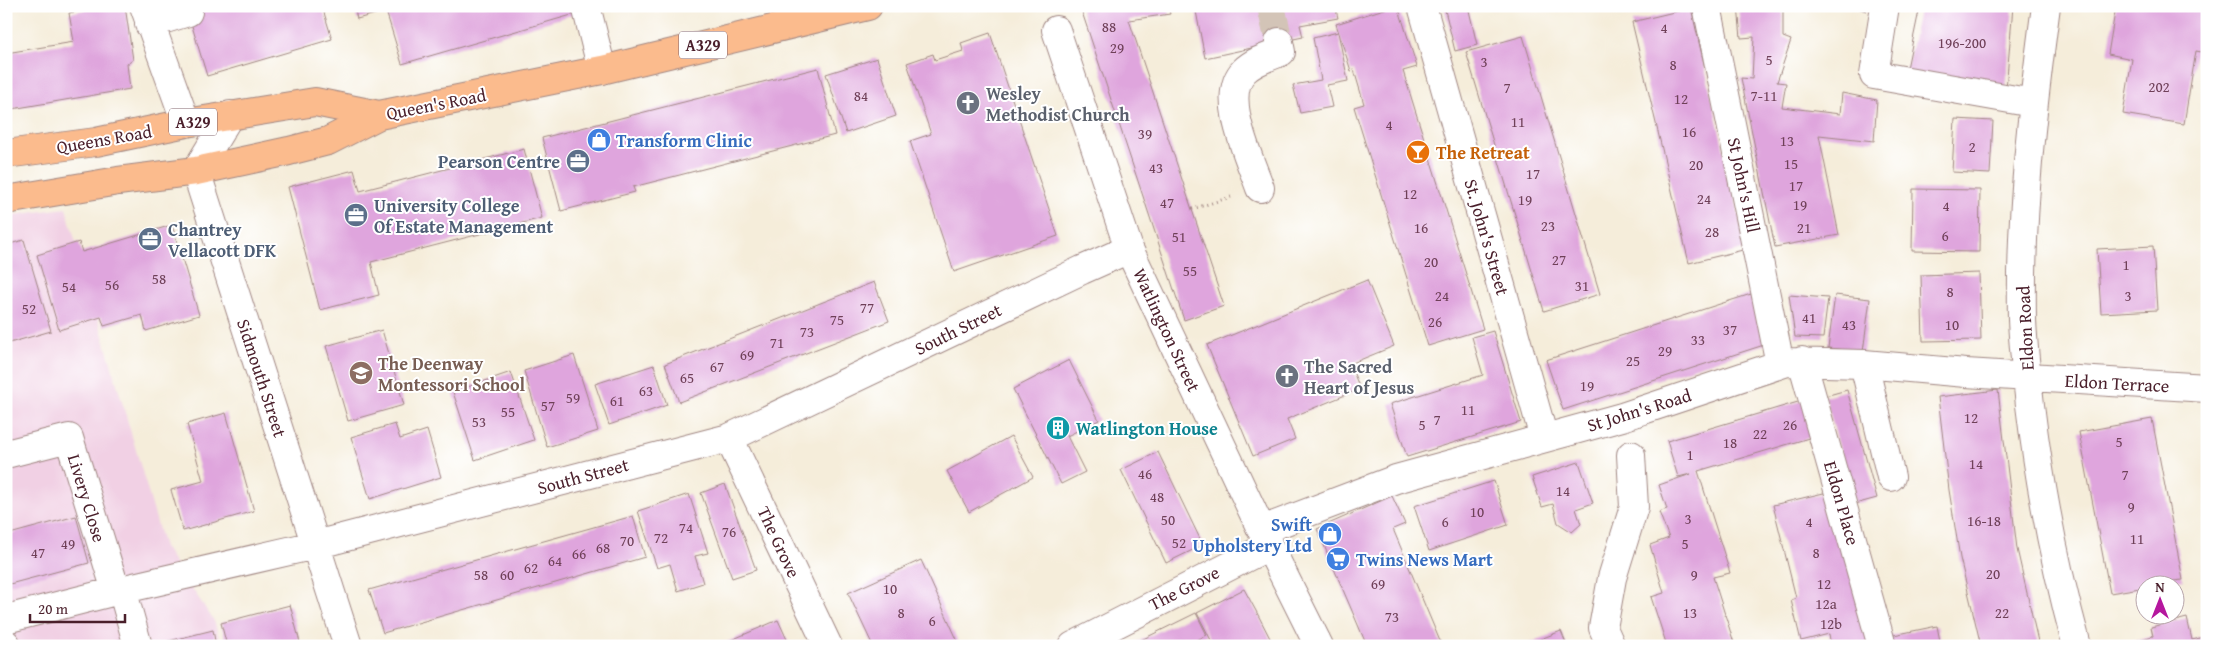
<svg xmlns="http://www.w3.org/2000/svg" width="2213" height="652" font-family="'Gentium Book Plus',serif">
	<rect width="100%" height="100%" fill="#fff"/>
	<filter id="ink" filterUnits="userSpaceOnUse"><feTurbulence type="fractalNoise" baseFrequency=".02" numOctaves="2"/><feDisplacementMap in="SourceGraphic" scale="10" xChannelSelector="R" yChannelSelector="G"/><feConvolveMatrix kernelMatrix="1 2 1 2 8 2 1 2 1" color-interpolation-filters="sRGB"/></filter>
	<filter id="wash" filterUnits="userSpaceOnUse"><feTurbulence type="fractalNoise" baseFrequency=".0096" numOctaves="4" result="noise"/><feDisplacementMap in="SourceGraphic" scale="20" xChannelSelector="R" yChannelSelector="G"/><feGaussianBlur stdDeviation="1.12" result="paint"/><feColorMatrix in="noise" values="0 0 0 0 0 0 0 0 0 0 0 0 0 0 0 0 0 1.4 0 .05"/><feComposite in="paint" operator="in"/></filter>
	<g filter="url(#wash)">
		<rect width="100%" height="100%" fill="#f5edda"/>
		<path fill="#f1d0e4" d="M66,208L164,547L214,621L222,646H6V216Z"/>
		<g id="blocks">
			<path fill="#dfa5dd" d="M103,6H125L133,60L127,64L130,89L6,110V53L74,42L69,13Z
				M186,6H322L332,39L207,76Z
				M354,6H580L582,12L402,64L386,11L357,19Z
				M1080,6H1168L1170,14L1129,20L1224,306L1184,320Z
				M1195,6H1351V7L1336,10L1338,18L1300,25L1303,37L1205,58Z
				M1394,6H1398L1417,67L1403,71L1483,329L1428,346L1354,107L1364,104L1354,70L1351,71L1336,24Z
				M1444,6H1468L1477,45L1455,51Z
				M1738,6H1783V37L1791,40L1777,82L1786,83L1782,107L1840,114L1842,93L1877,100L1874,141L1819,135L1839,235L1775,247L1741,78L1752,79L1754,37L1741,38Z
				M1852,6H1867L1866,11Z
				M1920,6H2013L2006,89L1905,78Z
				M2116,6H2207V53L2196,51L2184,124L2123,114L2132,59L2108,54Z
				M1691,8L1747,249L1689,263L1632,22Z
				M1338,32L1348,81L1327,85L1332,107L1300,113L1293,85L1321,80L1313,38Z
				M990,33L1058,236L954,272L910,141L931,134L907,63L933,54L935,60L963,51L961,43Z
				M1523,36L1600,294L1544,311L1466,52Z
				M877,58L896,116L846,133L826,74Z
				M818,68L835,135L633,187L635,192L561,211L542,138Z
				M1955,119L1993,121L1990,174L1952,172Z
				M524,149L542,218L371,262L379,295L320,310L288,187L354,170L360,191Z
				M1913,189L1980,190L1979,252L1912,251Z
				M172,225L199,315L146,331L142,315L104,326L101,317L59,330L37,255L79,242L82,252Z
				M24,240L51,331L6,344V245Z
				M2153,246L2157,310L2101,313L2097,249Z
				M1979,273L1981,340L1923,341L1921,275Z
				M1367,280L1394,346L1350,364L1360,389L1287,419L1295,439L1253,456L1207,345Z
				M874,282L889,321L679,402L665,364Z
				M1751,294L1767,344L1563,410L1546,360Z
				M1789,295L1828,298L1823,338L1795,337Z
				M1835,295L1870,299L1863,352L1828,348Z
				M382,330L404,405L348,421L326,346Z
				M1493,331L1521,422L1407,457L1390,404L1483,375L1472,337Z
				M574,355L598,431L547,447L524,371Z
				M1069,360L1099,420L1067,436L1085,472L1061,484L1013,389Z
				M654,365L667,405L609,425L595,384Z
				M511,372L534,440L475,460L453,392Z
				M1847,390L1877,498L1855,504L1825,396Z
				M1998,390L2017,549L2039,646H1981L1960,558L1949,490L1938,397Z
				M1808,399L1819,435L1698,471L1730,573L1713,577L1735,646H1667L1651,597L1664,593L1650,545L1669,538L1659,512L1667,509L1659,485L1691,474L1678,477L1667,441Z
				M226,413L254,511L183,531L171,490L203,481L187,424Z
				M2152,419L2183,580L2146,584V587L2110,593L2079,432Z
				M395,424L400,439L427,430L441,477L370,499L351,437Z
				M1011,436L1033,477L969,512L947,471Z
				M1158,452L1203,545L1166,563L1121,470Z
				M1579,462L1593,503L1576,509L1581,524L1572,532L1558,523L1553,504L1542,507L1532,477Z
				M1494,481L1508,525L1429,551L1414,506Z
				M725,484L756,570L732,578L701,493Z
				M1832,491L1870,646H1831L1829,634L1801,641L1791,600L1796,598L1773,505Z
				M689,494L708,553L695,556L703,583L678,591L670,564L657,568L638,511Z
				M1392,496L1405,524L1393,529L1442,646H1367L1317,529Z
				M76,516L89,563L6,585V535Z
				M633,516L645,557L383,633L369,590Z
				M921,560L960,646H873L848,593Z
				M1244,589L1256,611L1274,646H1214L1197,613Z
				M290,605L301,646H227L221,623Z
				M1196,613L1207,635L1185,646H1129Z
				M2187,618L2192,640L2204,637L2207,646H2118L2153,636L2151,627Z
				M778,620L790,646H723L722,644Z
				M1937,626L1941,646H1891L1889,636Z
				M213,630L216,646H153V645Z
				M1561,631L1567,646H1523Z
				M123,639L125,646H99V645Z"/>
		</g>
	</g>
	<g filter="url(#ink)">
		<use href="#blocks" fill-opacity="0" stroke="#a08682" stroke-width="1"/>
		<g fill="none" stroke-linecap="round" stroke-linejoin="round">
			<path stroke="#d3c4b7" stroke-width="28" stroke-dasharray="28 14" stroke-linecap="butt" d="M1271,6L1279,42"/>
			<g stroke="#a08682" stroke-width="30">
				<path id="minor" d="M144,6L186,123
					M586,6L602,70
					M1422,6L1544,438
					M1707,6L1780,364
					M1885,6L1874,75L2033,103
					M2046,6C2032,110 2020,214 2022,319C2023,347 2027,377 2030,405C2040,487 2055,566 2077,646
					M149,24L188,12
					M1056,30L1129,249L1269,546L1319,646
					M230,115L196,171L348,646
					M1260,188C1250,159 1219,96 1244,71C1254,61 1268,57 1281,52L1279,42
					M1802,361L1882,646
					M1864,364L1891,477
					M729,438L828,646
					M6,454L69,438L116,591
					M1262,530L1396,479L1622,417L1787,362L1864,364L1966,373L2207,388
					M122,589L138,646
					M6,619L116,591L315,545L729,438L1082,270L1129,249
					M6,644L7,646
					M1073,646L1269,546
					M1611,646L1603,628L1612,578L1634,507L1631,455"/>
			</g>
			<g stroke="#a08682" stroke-width="30">
				<path id="major" d="M6,154L96,142L186,123L315,102L379,115
					M6,200L118,181L196,171L289,151L328,141L379,115L602,70L868,6"/>
			</g>
			<path stroke="#a08682" stroke-width="3" stroke-dasharray="1 4" stroke-linecap="butt" d="M1192,209L1231,197"/>
			<use href="#minor" stroke="#fff" stroke-width="28"/>
			<use href="#major" stroke="#fbbb8d" stroke-width="28"/>
		</g>
	</g>
	<defs>
		<g id="church-disc" transform="scale(1.25)"><circle r="9.5" fill="#6b7280" stroke="#fff"/><path d="M-1.2-6h2.4v3.5h3.3v2.4h-3.3V6h-2.4V-.1h-3.3v-2.4h3.3Z" fill="#fff"/></g>
		<g id="shop-disc" transform="scale(1.25)"><circle r="9.5" fill="#3f7fe0" stroke="#fff"/><path d="M-5-2.5h2.3a2.7 3.5 0 0 1 5.4 0H5L5.5 6h-11ZM-1.5-2.5h3a1.5 2.3 0 0 0-3 0Z" fill="#fff"/></g>
		<g id="bar-disc" transform="scale(1.25)"><circle r="9.5" fill="#e8710a" stroke="#fff"/><path d="M-6-5H6L.8 .8V4.5H3.5V6h-7V4.5H-.8V.8Z" fill="#fff"/></g>
		<g id="office-disc" transform="scale(1.25)"><circle r="9.5" fill="#5c6f8a" stroke="#fff"/><path d="M-6-3h4V-5.5h4V-3h4V5H-6ZM-1-4.5V-3h2v-1.5ZM-6 0V1H6V0Z" fill="#fff"/></g>
		<g id="school-disc" transform="scale(1.25)"><circle r="9.5" fill="#8d6e63" stroke="#fff"/><path d="M0-5L7-2L0 1L-7-2ZM-4 1L0 2.5L4 1V4Q0 6-4 4Z" fill="#fff"/></g>
		<g id="building-disc" transform="scale(1.25)"><circle r="9.5" fill="#0f9aa8" stroke="#fff"/><path d="M-4-6H4V6H1V3H-1V6H-4ZM-2.5-4.3h1.7v1.8h-1.7ZM.8-4.3h1.7v1.8H.8ZM-2.5-1h1.7V.8h-1.7ZM.8-1h1.7V.8H.8Z" fill="#fff"/></g>
		<g id="supermarket-disc" transform="scale(1.25)"><circle r="9.5" fill="#3f7fe0" stroke="#fff"/><path d="M-6-5.5h2.5l.6 2H6L4.5 2H-2.5L-4.4-4H-6ZM-1.5 3.2a1.3 1.3 0 1 0 .1 0ZM3 3.2a1.3 1.3 0 1 0 .1 0Z" fill="#fff"/></g>
	</defs>
	<g fill-rule="evenodd">
		<use href="#church-disc" x="968" y="103"/>
		<use href="#shop-disc" x="599" y="140"/>
		<use href="#bar-disc" x="1418" y="152"/>
		<use href="#office-disc" x="578" y="161"/>
		<use href="#office-disc" x="356" y="215"/>
		<use href="#office-disc" x="150" y="239"/>
		<use href="#school-disc" x="361" y="373"/>
		<use href="#church-disc" x="1287" y="376"/>
		<use href="#building-disc" x="1058" y="428"/>
		<use href="#shop-disc" x="1330" y="534"/>
		<use href="#supermarket-disc" x="1338" y="559"/>
	</g>
	<g text-anchor="middle" dominant-baseline="central" stroke-width="4" stroke-linejoin="round" paint-order="stroke">
		<g font-size="15" fill="#6f4058">
			<text x="1109" y="26">88</text>
			<text x="1664" y="27">4</text>
			<text x="1962" y="42">196-200</text>
			<text x="1117" y="47">29</text>
			<text x="1769" y="59">5</text>
			<text x="1484" y="61">3</text>
			<text x="1673" y="64">8</text>
			<text x="2159" y="86">202</text>
			<text x="1507" y="87">7</text>
			<text x="861" y="95">84</text>
			<text x="1764" y="95">7-11</text>
			<text x="1681" y="98">12</text>
			<text x="1518" y="121">11</text>
			<text x="1389" y="124">4</text>
			<text x="1689" y="131">16</text>
			<text x="1145" y="133">39</text>
			<text x="1787" y="140">13</text>
			<text x="1972" y="146">2</text>
			<text x="1791" y="163">15</text>
			<text x="1696" y="164">20</text>
			<text x="1156" y="167">43</text>
			<text x="1533" y="173">17</text>
			<text x="1796" y="185">17</text>
			<text x="1410" y="193">12</text>
			<text x="1704" y="198">24</text>
			<text x="1525" y="199">19</text>
			<text x="1167" y="202">47</text>
			<text x="1800" y="204">19</text>
			<text x="1946" y="205">4</text>
			<text x="1548" y="225">23</text>
			<text x="1421" y="227">16</text>
			<text x="1804" y="227">21</text>
			<text x="1712" y="231">28</text>
			<text x="1945" y="235">6</text>
			<text x="1179" y="236">51</text>
			<text x="1559" y="259">27</text>
			<text x="1431" y="261">20</text>
			<text x="2126" y="264">1</text>
			<text x="1190" y="270">55</text>
			<text x="159" y="278">58</text>
			<text x="112" y="284">56</text>
			<text x="1582" y="285">31</text>
			<text x="69" y="286">54</text>
			<text x="1950" y="291">8</text>
			<text x="1442" y="295">24</text>
			<text x="2128" y="295">3</text>
			<text x="867" y="307">77</text>
			<text x="29" y="308">52</text>
			<text x="1809" y="317">41</text>
			<text x="837" y="319">75</text>
			<text x="1435" y="321">26</text>
			<text x="1849" y="324">43</text>
			<text x="1952" y="324">10</text>
			<text x="1730" y="329">37</text>
			<text x="807" y="331">73</text>
			<text x="1698" y="339">33</text>
			<text x="777" y="342">71</text>
			<text x="1665" y="350">29</text>
			<text x="747" y="354">69</text>
			<text x="1633" y="360">25</text>
			<text x="717" y="366">67</text>
			<text x="687" y="377">65</text>
			<text x="1587" y="385">19</text>
			<text x="646" y="390">63</text>
			<text x="573" y="397">59</text>
			<text x="617" y="400">61</text>
			<text x="548" y="405">57</text>
			<text x="1468" y="409">11</text>
			<text x="508" y="411">55</text>
			<text x="1971" y="417">12</text>
			<text x="1437" y="419">7</text>
			<text x="479" y="421">53</text>
			<text x="1422" y="424">5</text>
			<text x="1790" y="424">26</text>
			<text x="1760" y="433">22</text>
			<text x="2119" y="441">5</text>
			<text x="1730" y="442">18</text>
			<text x="1690" y="454">1</text>
			<text x="1976" y="463">14</text>
			<text x="1145" y="473">46</text>
			<text x="2125" y="474">7</text>
			<text x="1563" y="490">14</text>
			<text x="1157" y="496">48</text>
			<text x="2131" y="506">9</text>
			<text x="1477" y="511">10</text>
			<text x="1688" y="518">3</text>
			<text x="1168" y="519">50</text>
			<text x="1984" y="520">16-18</text>
			<text x="1445" y="521">6</text>
			<text x="1809" y="521">4</text>
			<text x="686" y="527">74</text>
			<text x="729" y="531">76</text>
			<text x="661" y="537">72</text>
			<text x="2137" y="538">11</text>
			<text x="627" y="540">70</text>
			<text x="1179" y="542">52</text>
			<text x="68" y="543">49</text>
			<text x="1685" y="543">5</text>
			<text x="603" y="547">68</text>
			<text x="38" y="552">47</text>
			<text x="1816" y="552">8</text>
			<text x="579" y="553">66</text>
			<text x="555" y="560">64</text>
			<text x="531" y="567">62</text>
			<text x="1993" y="573">20</text>
			<text x="481" y="574">58</text>
			<text x="507" y="574">60</text>
			<text x="1694" y="574">9</text>
			<text x="1378" y="583">69</text>
			<text x="1824" y="583">12</text>
			<text x="890" y="588">10</text>
			<text x="1826" y="603">12a</text>
			<text x="901" y="612">8</text>
			<text x="1690" y="612">13</text>
			<text x="2002" y="612">22</text>
			<text x="1392" y="616">73</text>
			<text x="932" y="620">6</text>
			<text x="1831" y="623">12b</text>
		</g>
		<g fill="#fff" stroke="#80626b" stroke-width="1">
			<rect x="679" y="31.5" width="48" height="27" rx="4"/>
			<rect x="169" y="108.5" width="48" height="27" rx="4"/>
		</g>
		<g font-size="16" font-weight="bold" fill="#4a1f2b">
			<text x="703" y="45">A329</text>
			<text x="193" y="122">A329</text>
		</g>
		<g font-size="18" font-weight="bold" fill="#5b616d" stroke="#fff" text-anchor="start">
			<text x="986" y="93">Wesley<tspan x="986" dy="21">Methodist Church</tspan></text>
			<text x="1304" y="366">The Sacred<tspan x="1304" dy="21">Heart of Jesus</tspan></text>
		</g>
		<g font-size="18" fill="#4a1f2b" stroke="#fff">
			<text transform="translate(436 104) rotate(-11)">Queen's Road</text>
			<text transform="translate(104 139) rotate(-10)">Queens Road</text>
			<text transform="translate(1744 185) rotate(78)">St John's Hill</text>
			<text transform="translate(1487 237) rotate(74)">St. John's Street</text>
			<text transform="translate(2025 328) rotate(-93)">Eldon Road</text>
			<text transform="translate(958 329) rotate(-26)">South Street</text>
			<text transform="translate(1167 330) rotate(65)">Watlington Street</text>
			<text transform="translate(262 378) rotate(72)">Sidmouth Street</text>
			<text transform="translate(2117 383) rotate(3)">Eldon Terrace</text>
			<text transform="translate(1639 410) rotate(-17)">St John's Road</text>
			<text transform="translate(583 476) rotate(-15)">South Street</text>
			<text transform="translate(87 498) rotate(73)">Livery Close</text>
			<text transform="translate(1842 503) rotate(74)">Eldon Place</text>
			<text transform="translate(779 542) rotate(65)">The Grove</text>
			<text transform="translate(1184 588) rotate(-27)">The Grove</text>
		</g>
		<g font-size="18" font-weight="bold" fill="#366cbe" stroke="#fff" text-anchor="start">
			<text x="616" y="140">Transform Clinic</text>
			<text x="1312" y="524" text-anchor="end">Swift<tspan x="1312" dy="21">Upholstery Ltd</tspan></text>
			<text x="1356" y="559">Twins News Mart</text>
		</g>
		<g font-size="18" font-weight="bold" fill="#c56008" stroke="#fff" text-anchor="start">
			<text x="1436" y="152">The Retreat</text>
		</g>
		<g font-size="18" font-weight="bold" fill="#4e5e75" stroke="#fff" text-anchor="start">
			<text x="560" y="161" text-anchor="end">Pearson Centre</text>
			<text x="374" y="205">University College<tspan x="374" dy="21">Of Estate Management</tspan></text>
			<text x="168" y="229">Chantrey<tspan x="168" dy="21">Vellacott DFK</tspan></text>
		</g>
		<g font-size="18" font-weight="bold" fill="#785e54" stroke="#fff" text-anchor="start">
			<text x="378" y="363">The Deenway<tspan x="378" dy="21">Montessori School</tspan></text>
		</g>
		<g font-size="18" font-weight="bold" fill="#0d838f" stroke="#fff" text-anchor="start">
			<text x="1076" y="428">Watlington House</text>
		</g>
	</g>
	<rect width="2213" height="652" fill="none" stroke="#fff" stroke-width="25"/>
	<g transform="translate(2160 600)"><circle r="24" fill="#ffffff" stroke="#b7a5aa"/>
	<path d="M0-4L9 19L0 12L-9 19Z" fill="#b5179e"/>
	<text y="-8" font-size="14" font-weight="bold" text-anchor="middle" fill="#4a1f2b">N</text>
	</g>
	<path d="M30 614v8h95v-8" fill="none" stroke="#4a1f2b" stroke-width="2.5"/>
	<text x="38" y="614" font-size="15" fill="#4a1f2b" stroke="#ffffff" stroke-width="4" paint-order="stroke">20 m</text>
</svg>
